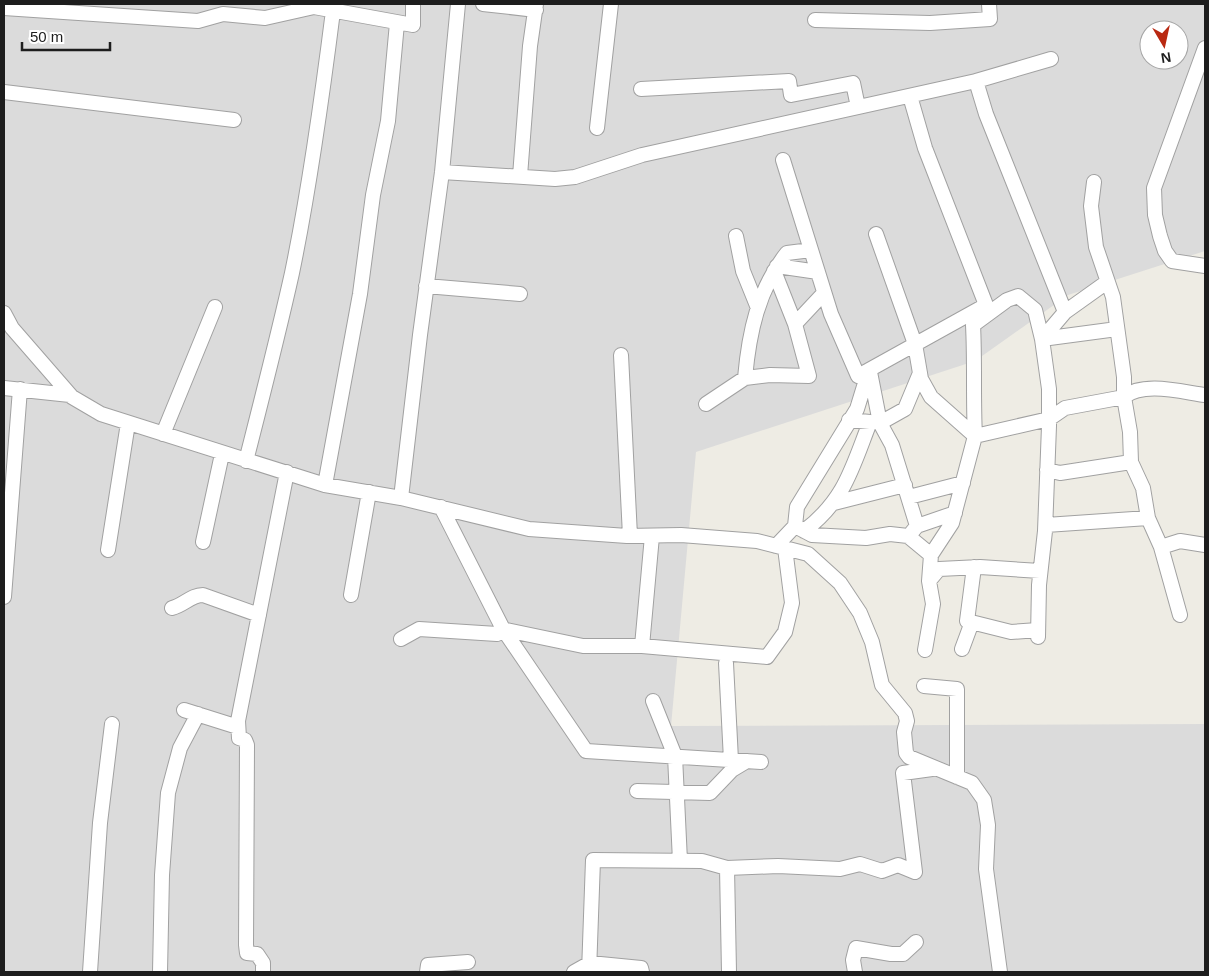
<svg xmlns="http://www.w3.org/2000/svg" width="1209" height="976" font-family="Arial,sans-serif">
	<rect width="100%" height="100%" fill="#eeece4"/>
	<path fill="#dbdbdb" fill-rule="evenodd" d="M4,4H1205V251L1068,295L975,361L696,452L671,726L1205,724V972H4ZM1149,30H1179V60H1149Z"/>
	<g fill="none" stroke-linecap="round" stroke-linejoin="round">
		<g stroke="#a1a1a1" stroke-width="16">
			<path id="street" d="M483,4L536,10
				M4,8L198,21L223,14L265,18L314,7L413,25V4
				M815,20L930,23L990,19L989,4
				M1205,48L1154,188L1155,215L1160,236L1165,251L1172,261L1205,266
				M976,81L986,114L1065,312
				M641,89L789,81L791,95L853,83L858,107
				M4,92L234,120
				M597,128L611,4
				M783,160L831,314L858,376L986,305L925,148L910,96
				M442,172L555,179L575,177L642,155L976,81L1051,59
				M520,176L530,46L536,4
				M1094,182L1091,206L1096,247L1113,297L1124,377V397
				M876,234L915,344L921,379L931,397L975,436
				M736,236L743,271L758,308
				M777,266L818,272
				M426,286L520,294
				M4,313L12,328L72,397L101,414L325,485L401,498L529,529L627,536L681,535L757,541L808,554L840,583L860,613L872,642L882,685L905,713L907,721L904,732L906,753L909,757L972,783L984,800L988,825L986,869L1000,972
				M795,324L824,293
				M621,355L630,536
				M870,372L880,423L892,445L917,526
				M745,378L770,375L809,376L795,324L774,271
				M4,388L70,395
				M1124,397C1143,381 1182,392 1205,395
				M706,404L745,378C749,333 758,289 787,253L811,250
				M880,423L905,409L920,373
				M163,434L215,307
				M975,436C973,398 975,362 973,325L1007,300L1018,296L1035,310L1042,339L1117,329
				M246,461C262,398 278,336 292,273C310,186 322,98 333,11
				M1047,470L1060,473L1131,462L1143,488L1148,518
				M325,485L360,294L373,195L388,121L397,23
				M909,497L963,483
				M401,498L420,335L442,172L458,4
				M834,503L905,485
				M441,507L503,629L586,751L761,762
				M1046,525L1148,518L1161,547L1180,615
				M795,526L797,507L857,409L869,370
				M804,531C845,500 852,468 870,422L849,420
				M912,532L917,526L955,513
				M203,542L222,454
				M776,546L795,526L812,535L866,538L890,534L908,536L931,555
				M1161,547L1180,541L1205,545
				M108,550L128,423
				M974,567L967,621L1011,632L1038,630
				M929,581L931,555L952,523L975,436L1049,419L1065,408L1124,397L1130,432L1131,462
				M351,595L369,492
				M4,597L20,389
				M172,608C184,605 191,595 203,595L259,615
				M1038,637L1039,585L1045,531L1049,426V389L1042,339L1065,312L1107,282
				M401,639L419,629L497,634L506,630L583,646H642L767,657L785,632L792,603L785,548
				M642,646L652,536
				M962,649L972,622
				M925,650L933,604L929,581L939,569L980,567L1040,571
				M726,663L731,760
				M924,686L957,689V777
				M653,701L675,756L680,861
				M184,710L238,727
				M637,791L710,793L732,770L747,761
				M915,872L903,773L932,769
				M90,972L100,823L112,724
				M160,972L162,875L168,793L180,748L198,714
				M263,972V963L257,954L247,953L246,945L247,745L245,740L239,738L238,721L287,472
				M427,972L428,965L468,962
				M574,972L590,963L641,968L642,972
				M589,972L593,860L702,861L727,868
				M729,972L727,868L778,866L840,869L860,864L882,871L898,865L915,872
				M855,972L853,960L856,948L891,954H903L916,942"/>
		</g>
		<use href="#street" stroke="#fff" stroke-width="14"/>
	</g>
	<rect width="1209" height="976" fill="none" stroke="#1d1d1d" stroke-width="10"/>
	<g transform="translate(1164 45) rotate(171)"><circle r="24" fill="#ffffff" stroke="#a5a5a5"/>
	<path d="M0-4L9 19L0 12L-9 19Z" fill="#b92912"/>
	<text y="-8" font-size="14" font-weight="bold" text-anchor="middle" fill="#1d1d1d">N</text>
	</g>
	<path d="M22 42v8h88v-8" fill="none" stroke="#1d1d1d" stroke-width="2.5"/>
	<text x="30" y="42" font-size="15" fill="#1d1d1d" stroke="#ffffff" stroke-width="4" paint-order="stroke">50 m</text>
</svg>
